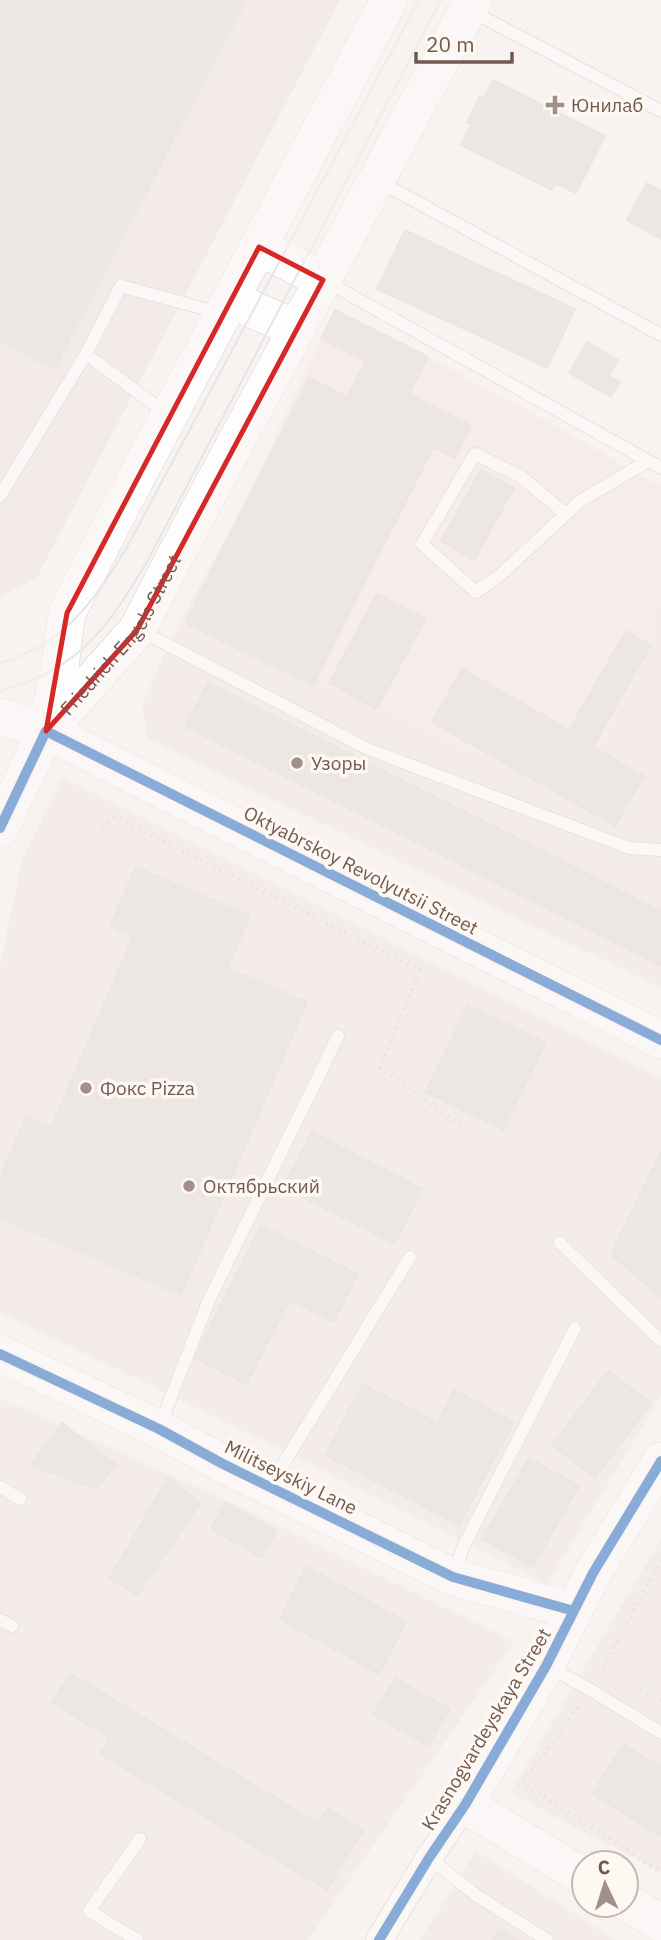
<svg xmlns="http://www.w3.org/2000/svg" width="661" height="1940" font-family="'IBM Plex Sans',sans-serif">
	<rect width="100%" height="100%" fill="#f8f3f0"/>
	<path fill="#f0e5de" d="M345,314L661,505V988L148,739L142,704L175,632Z
		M62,777L661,1078V1396L547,1584L290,1454L0,1312V966L22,860Z
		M0,1398L252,1512L514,1642L308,1940H0Z
		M661,1539V1872L510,1793Z
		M476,1851L616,1940H420Z"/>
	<path fill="#f4e5e2" d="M335,310L428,357L570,434L661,487V598L656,609L655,639L599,750L639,775L615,815L184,623L212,570Z"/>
	<path fill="#eae2df" d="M0,0H340L37,577L0,597Z"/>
	<path fill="#e1d9d5" stroke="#e0d6d3" stroke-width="2" d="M0,0H246L54,369L0,341Z
		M493,80L605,136L576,193L555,183L552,190L461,145L471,124L467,123L480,96L484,98Z
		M647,183L661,191V239L627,220Z
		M405,230L489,270L462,328L377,289Z
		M491,270L575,309L547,368L463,328Z
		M335,310L428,357L409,394L471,426L455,458L433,447L426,461L300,397L309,378L347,397L366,361L321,338Z
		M587,342L618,360L609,376L620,382L611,397L569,373Z
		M300,397L426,461L365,582L238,518Z
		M481,470L514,488L474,560L441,541Z
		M238,518L365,582L339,634L212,570Z
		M212,570L339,634L313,686L186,623Z
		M377,594L425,619L377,709L329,683Z
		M626,631L651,645L593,747L644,776L615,826L432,722L462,669L569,730Z
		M208,682L661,911V966L185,726Z
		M136,867L250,916L227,968L307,1002L181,1295L0,1218V1178L26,1117L51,1128L133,936L110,926Z
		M468,1005L546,1043L503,1130L425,1092Z
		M312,1132L423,1189L394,1244L283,1187Z
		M661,1151V1297L611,1255Z
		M261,1225L358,1274L334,1322L290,1300L247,1384L194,1358Z
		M608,1371L651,1403L595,1478L552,1445Z
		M363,1384L437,1423L454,1390L514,1422L459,1525L325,1455Z
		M62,1423L116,1465L96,1489L31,1465Z
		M529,1458L579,1486L533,1567L482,1539Z
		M168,1478L200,1503L138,1595L109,1579Z
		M225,1503L277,1531L262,1558L211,1529Z
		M306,1566L406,1622L379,1674L280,1619Z
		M70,1673L354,1845L327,1890L100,1754L110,1738L52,1703Z
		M395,1678L450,1709L428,1746L373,1715Z
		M623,1744L661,1767V1836L592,1794Z
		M328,1808L364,1830L354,1845L318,1823Z
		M499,1929L518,1940H492Z"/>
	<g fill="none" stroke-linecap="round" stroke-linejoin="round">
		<g stroke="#d6cecb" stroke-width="14">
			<path id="lane" d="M471,11L661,111
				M380,182L661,335
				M327,282L661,468
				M167,414L86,354L121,286L220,313
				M0,496L86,354
				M566,514L520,476L475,454L422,544L476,592L499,576L580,501L648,461
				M141,631L368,749L629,848L661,850
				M560,1243L661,1341
				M160,1425L209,1300L338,1036
				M270,1486L410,1257
				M0,1487L20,1499
				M454,1574L464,1545L575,1328
				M0,1620L12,1626
				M550,1668L591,1690L661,1733
				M429,1858L476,1895L547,1940
				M137,1940L89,1911L140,1839"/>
		</g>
		<g stroke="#d6cecb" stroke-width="28">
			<path id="street" d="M379,1940L429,1858L465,1805"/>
		</g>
		<g stroke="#d7cfcc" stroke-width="38">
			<g id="secondary">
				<path d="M259,247L323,280"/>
				<path d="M231,300L297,329"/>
				<path d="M0,717L46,731L661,1040"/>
				<path id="s1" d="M47,731L137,630L192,524L473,0"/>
				<path d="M0,828L46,731L60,667L67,613L127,495L389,0"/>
				<path d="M0,1354L159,1429L223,1464L453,1577L574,1611"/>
				<path d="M584,1877L465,1805L546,1666L593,1573L661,1461"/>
				<path d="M626,1902L661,1923"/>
			</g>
		</g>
		<path stroke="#dad3d0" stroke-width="4.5" stroke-dasharray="2 5" stroke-linecap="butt" d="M103,828L115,817L420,970L380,1067L462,1127
			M605,1671L602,1670L661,1559
			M634,1687L661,1701
			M578,1707L523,1783L661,1872"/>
		<use href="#lane" stroke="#fefdfd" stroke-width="12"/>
		<use href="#street" stroke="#fefdfd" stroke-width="26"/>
		<use href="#secondary" stroke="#fefdfd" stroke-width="37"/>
		<path stroke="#e5e4e6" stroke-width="2" d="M0,663C64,645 93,602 126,549L419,0
			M0,691C80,670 108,627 148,560L441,0"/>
		<g stroke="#fef8f3" stroke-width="15">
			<path id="cycleway" d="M0,828L46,731L661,1040
				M0,1354L159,1429L223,1464L453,1577L574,1611
				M379,1940L429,1858L465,1805L546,1666L593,1573L661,1461"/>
		</g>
		<use href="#cycleway" stroke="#0057b8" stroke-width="10"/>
	</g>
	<path d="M0 0H661V1940H0ZM259,247L323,280L137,630L46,731L67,613Z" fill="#f8f3f0" fill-opacity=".55" fill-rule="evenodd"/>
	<path fill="none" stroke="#d62828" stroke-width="5" stroke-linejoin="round" d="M259,247L323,280L137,630L46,731L67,613Z"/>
	<g fill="#a28f89" stroke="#fef8f3" stroke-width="2.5">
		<path d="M551.5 94.5h7v7h7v7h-7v7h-7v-7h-7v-7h7z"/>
		<circle cx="297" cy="763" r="7"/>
		<circle cx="86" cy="1088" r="7"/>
		<circle cx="189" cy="1186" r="7"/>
	</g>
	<g text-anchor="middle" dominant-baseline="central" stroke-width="7" stroke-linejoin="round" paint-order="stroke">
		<g font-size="19" fill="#745951" stroke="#fef8f3" text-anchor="start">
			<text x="571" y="105">Юнилаб</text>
			<text x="311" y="763">Узоры</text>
			<text x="100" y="1088">Фокс Pizza</text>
			<text x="203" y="1186">Октябрьский</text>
		</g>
		<g font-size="19" fill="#745951" stroke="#fef8f3">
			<text stroke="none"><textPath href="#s1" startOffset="122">Friedrich Engels Street</textPath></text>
			<text transform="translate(361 870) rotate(27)">Oktyabrskoy Revolyutsii Street</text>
			<text transform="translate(291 1477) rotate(26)">Militseyskiy Lane</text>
			<text transform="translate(486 1729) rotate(-59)">Krasnogvardeyskaya Street</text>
		</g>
	</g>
	<g transform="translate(605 1884) rotate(356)"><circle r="33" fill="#fef8f3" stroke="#c7b8b2" stroke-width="2"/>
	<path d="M0-5L12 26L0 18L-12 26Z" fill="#a28f89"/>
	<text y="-10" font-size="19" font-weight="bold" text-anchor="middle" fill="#745951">С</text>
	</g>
	<path d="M416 52v10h96v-10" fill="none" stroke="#745951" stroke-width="3.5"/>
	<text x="426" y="52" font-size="21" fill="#745951" stroke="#fef8f3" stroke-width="5" paint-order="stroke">20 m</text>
</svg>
